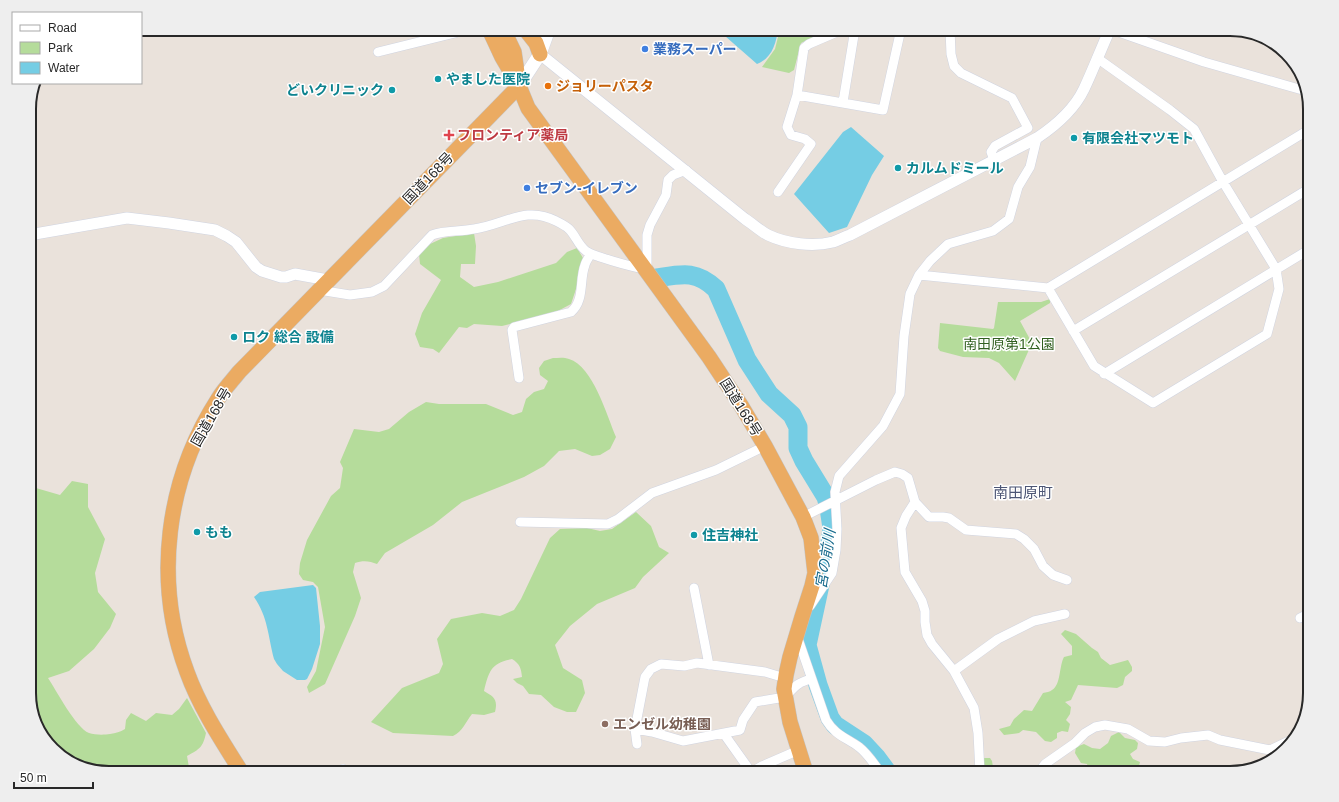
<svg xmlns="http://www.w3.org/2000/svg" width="1339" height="802" font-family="Arial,'Noto Sans JP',sans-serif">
	<rect width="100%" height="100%" fill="#eae2db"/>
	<path fill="#b5dc9b" d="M780,29H832L801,43L794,70L789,73L762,67L775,49Z
		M474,233L476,246L475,264H461L460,277L474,287L498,282L556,263L567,252L577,248L583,258L581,274L571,304L556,312L502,326L474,324L467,328L459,327L439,353L433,349L420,347L415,334L422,313L441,280L420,264L419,254L430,244L443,238Z
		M1050,299V303L1020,321L1032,343L1015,381L999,363L989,358L963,357L940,351L938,348L940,323L993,329L994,328L998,302H1041Z
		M553,358C558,358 564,357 569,359C593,366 607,416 616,437L610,449L600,455L592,456L575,449L559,451L544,466L524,477L462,502L433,525L385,553L377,564C370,561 363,560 355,563L353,572L361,598L355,616L325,684L309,693L307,687L316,671L325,627L318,587L313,582L303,580L299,574L300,563L307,540L331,496L340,488L343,468L340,462L354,429L379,432L389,429L409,412L426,402L439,404H486L513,415L522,412L526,399L534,392L544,389L548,381L540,375L539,368L544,361Z
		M72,481L88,484V507L105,539L95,573L98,592L116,614L110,628L94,649L69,671L48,678C56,690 76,728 89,733C95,735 104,735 110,734C116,733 120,732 125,729L126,720L131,713L146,721L156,713L172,715L179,709L187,698L206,733C203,747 200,749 187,756L190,773H109L69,762L40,733L29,698V486L60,495Z
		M636,512L651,526L659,547L669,553L643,577L635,588L597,604L570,626L555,645L563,668L582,680L585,693L576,712H567L554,707L541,695L529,694L523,686L517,683L513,679L522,677C521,668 520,664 512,659C491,663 489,671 484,691C494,697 498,699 495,712L484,715L472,714C465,723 463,731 453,736L393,733L371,722L402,688L439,673L443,664L437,639L451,619L482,613L500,616L514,610L521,599L550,538L560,529L587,528L600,531L612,529Z
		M1065,630L1076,634L1092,648L1098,652L1101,658L1110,665L1128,660L1132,667V671L1125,677L1123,685L1117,688L1078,685L1071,700L1065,702L1071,707L1070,714L1066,720L1070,724L1068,732L1062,731L1057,733V738L1051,742L1045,741L1036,732L1023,730L1019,733L1004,735L999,729L1010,726L1014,719L1024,710L1032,711L1043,693C1046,692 1050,692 1052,690C1061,685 1059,666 1064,657L1072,655V646L1061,634Z
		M1119,732L1125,738L1135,740L1138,743L1137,749L1130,754L1133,759L1140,762L1137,773H1090L1087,764L1081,763L1075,753L1076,747L1084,744L1092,748L1100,749L1108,743L1111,736Z
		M982,758H990L992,761L994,773H982Z"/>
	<path fill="#75cde4" d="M717,29H778C776,44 772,58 757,64Z
		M851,127L884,156L872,175L847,227L829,233L794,194L843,132Z
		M313,585L316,588L320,626V644L312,669L307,679L305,680H297L283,671L277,664L274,659C268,636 268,617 254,597L260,592Z"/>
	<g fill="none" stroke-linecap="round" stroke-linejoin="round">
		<path stroke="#75cde4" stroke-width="19" d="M657,278C682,274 696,270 716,289L747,360L769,394L792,415L798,427V448L804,461L826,497L829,508L832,528L828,559L823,571L807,645L818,685L830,718L835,725L864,744L877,758L888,773"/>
		<g stroke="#d0d4e0" stroke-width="10">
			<path id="minor" d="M950,29L951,54L954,66L961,73L1012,98L1028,128L995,146L991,152L994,160
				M1110,29L1204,62L1306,91
				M378,52L455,33L460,29
				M797,95L883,110L901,29
				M843,102L855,29
				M778,192L811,144L805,139L791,135L787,127L797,95L804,48L809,44L844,29
				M647,270V235L650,225L666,195L668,180L673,175L686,170
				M919,275L1048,288L1310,129
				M1048,288L1094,366L1153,403L1267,334L1279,289L1276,269L1223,182L1194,129L1170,110L1097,58
				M319,290L350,295L372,292L384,286L432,235C445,230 459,232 474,229C504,225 526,205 556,221C560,223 566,226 569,229C576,236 578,245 586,251C590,254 595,255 600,257C615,262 629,266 644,269
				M1073,331L1310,188
				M1104,374L1310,249
				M519,378L512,330L514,327L571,312C585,300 579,280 585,265C586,261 589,257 591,254
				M915,502L929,517H943L949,518L966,530L1016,534L1024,539L1034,549L1043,566L1053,575L1067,580
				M803,517L876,480L895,472L902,474L908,478L915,502L906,516L901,528L905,572L922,601L925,611V622L927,635L932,644L954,671L974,708L978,733L980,773
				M520,522L608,524L618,519L652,493L716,470L765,446
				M814,554L836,550
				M694,588L709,665
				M810,606L832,573L836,550L837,529L835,492L839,476L883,426L900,394L904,336L910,294L919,275L930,261L948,244L993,231L1009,219L1018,187L1030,167L1037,138
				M1300,618L1308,614L1310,611
				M797,636L826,720C835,735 845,737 859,747C868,754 874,764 881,773
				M954,671L998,639L1034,621L1065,614
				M635,729L652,732L683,741L740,730L743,720L755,702L785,697C795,687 796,683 811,679
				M724,734L751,772
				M637,744L635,729L645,677L651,669L661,664L684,666L697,663L765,672L785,678
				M339,773L343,769
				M750,773L762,766L799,750
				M1038,773L1045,764L1075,743L1085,733L1095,727L1105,725L1128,729L1149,741L1165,742L1181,738L1208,735L1220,740L1270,750L1293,739"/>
		</g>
		<g stroke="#d0d4e0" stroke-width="12">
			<path id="tertiary" d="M540,54L745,219C753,224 760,231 768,235C787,244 813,247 833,242C839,240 844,237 850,235L1037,138C1055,126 1074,110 1084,89C1093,70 1101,49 1110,29
				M29,235L127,218L169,223L215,230L227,236L236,242L256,267L262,271L281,277H286L295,274L328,280"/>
		</g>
		<g stroke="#d0d4e0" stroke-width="14">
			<path id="secondary" d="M519,86L540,54L549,29"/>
		</g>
		<g stroke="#c3c3c3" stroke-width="16">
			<path id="trunk" d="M489,29L502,57L519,86L528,108L709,357L742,407L765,446L803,517L811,538L815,573L812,586L802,617L790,657L786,675L784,689L790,722L806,773
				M503,29L514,52L518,79
				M525,29L536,43L540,54
				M242,773C222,741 200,708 187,672C153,581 166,480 218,399C224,389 232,381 239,372L519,86"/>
		</g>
		<use href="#minor" stroke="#fff" stroke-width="9"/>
		<use href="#tertiary" stroke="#fff" stroke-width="11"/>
		<use href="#secondary" stroke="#fff" stroke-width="13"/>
		<use href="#trunk" stroke="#ebab62" stroke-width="15"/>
	</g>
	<g fill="#3f7fe0" stroke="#fff" stroke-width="1.5">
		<circle cx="645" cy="49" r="4"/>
		<circle cx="527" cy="188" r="4"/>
	</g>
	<g fill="#0f9aa8" stroke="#fff" stroke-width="1.5">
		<circle cx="438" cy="79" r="4"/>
		<circle cx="392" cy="90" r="4"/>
		<circle cx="1074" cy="138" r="4"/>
		<circle cx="898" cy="168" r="4"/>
		<circle cx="234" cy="337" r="4"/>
		<circle cx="197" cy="532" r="4"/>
		<circle cx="694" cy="535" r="4"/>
	</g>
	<circle fill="#e8710a" stroke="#fff" stroke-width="1.5" cx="548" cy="86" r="4"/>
	<path fill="#e0444e" stroke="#fff" stroke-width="1.5" d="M447 129h4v4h4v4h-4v4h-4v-4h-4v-4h4z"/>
	<circle fill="#8d6e63" stroke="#fff" stroke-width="1.5" cx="605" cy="724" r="4"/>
	<g text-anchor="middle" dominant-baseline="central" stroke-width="3" stroke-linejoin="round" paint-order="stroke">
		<g font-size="14" font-weight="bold" fill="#366cbe" stroke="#fff" text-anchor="start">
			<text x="653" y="49">業務スーパー</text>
			<text x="535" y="188">セブン-イレブン</text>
		</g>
		<g font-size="14" font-weight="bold" fill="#0d838f" stroke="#fff" text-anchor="start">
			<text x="446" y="79">やました医院</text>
			<text x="384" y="90" text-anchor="end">どいクリニック</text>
			<text x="1082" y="138">有限会社マツモト</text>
			<text x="906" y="168">カルムドミール</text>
			<text x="242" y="337">ロク 総合 設備</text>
			<text x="205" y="532">もも</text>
			<text x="702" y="535">住吉神社</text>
		</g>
		<g font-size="14" font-weight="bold" fill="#c56008" stroke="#fff" text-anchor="start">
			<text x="556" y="86">ジョリーパスタ</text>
		</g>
		<g font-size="14" font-weight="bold" fill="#be3a42" stroke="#fff" text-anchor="start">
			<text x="457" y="135">フロンティア薬局</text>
		</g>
		<g font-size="14" fill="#282828" stroke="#fff">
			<text transform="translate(428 178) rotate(-46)">国道168号</text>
			<text transform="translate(741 407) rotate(58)">国道168号</text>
			<text transform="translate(211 417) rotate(-60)">国道168号</text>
		</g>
		<g font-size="14" fill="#305f1f" stroke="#fff">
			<text x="1009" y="344">南田原第1公園</text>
		</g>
		<g font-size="14" font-weight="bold" fill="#785e54" stroke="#fff" text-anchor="start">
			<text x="613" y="724">エンゼル幼稚園</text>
		</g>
		<g font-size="15" fill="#4d5675" stroke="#fff">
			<text x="1023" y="492">南田原町</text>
		</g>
		<g font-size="15" font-style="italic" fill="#186b8d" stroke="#fff">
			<text transform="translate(825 559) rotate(-81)">宮の前川</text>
		</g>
	</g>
	<path d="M0 0H1339V802H0ZM109 36H1230A73 73 0 0 1 1303 109V693A73 73 0 0 1 1230 766H109A73 73 0 0 1 36 693V109A73 73 0 0 1 109 36Z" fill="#eee" fill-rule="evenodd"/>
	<path fill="none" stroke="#282828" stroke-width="2" d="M109 36H1230A73 73 0 0 1 1303 109V693A73 73 0 0 1 1230 766H109A73 73 0 0 1 36 693V109A73 73 0 0 1 109 36Z"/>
	<rect x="12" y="12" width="130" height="72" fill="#ffffff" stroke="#a9a9a9"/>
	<rect x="20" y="25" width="20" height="6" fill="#ffffff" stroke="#a9a9a9"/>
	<text x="48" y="32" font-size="12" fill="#282828">Road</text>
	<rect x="20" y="42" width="20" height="12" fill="#b5dc9b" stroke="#a9a9a9"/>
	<text x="48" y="52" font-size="12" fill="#282828">Park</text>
	<rect x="20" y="62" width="20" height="12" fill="#75cde4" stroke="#a9a9a9"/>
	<text x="48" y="72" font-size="12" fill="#282828">Water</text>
	<path d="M14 782v6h79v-6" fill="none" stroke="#282828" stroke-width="2"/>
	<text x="20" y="782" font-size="12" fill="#282828" stroke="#ffffff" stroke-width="3" paint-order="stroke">50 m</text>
</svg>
